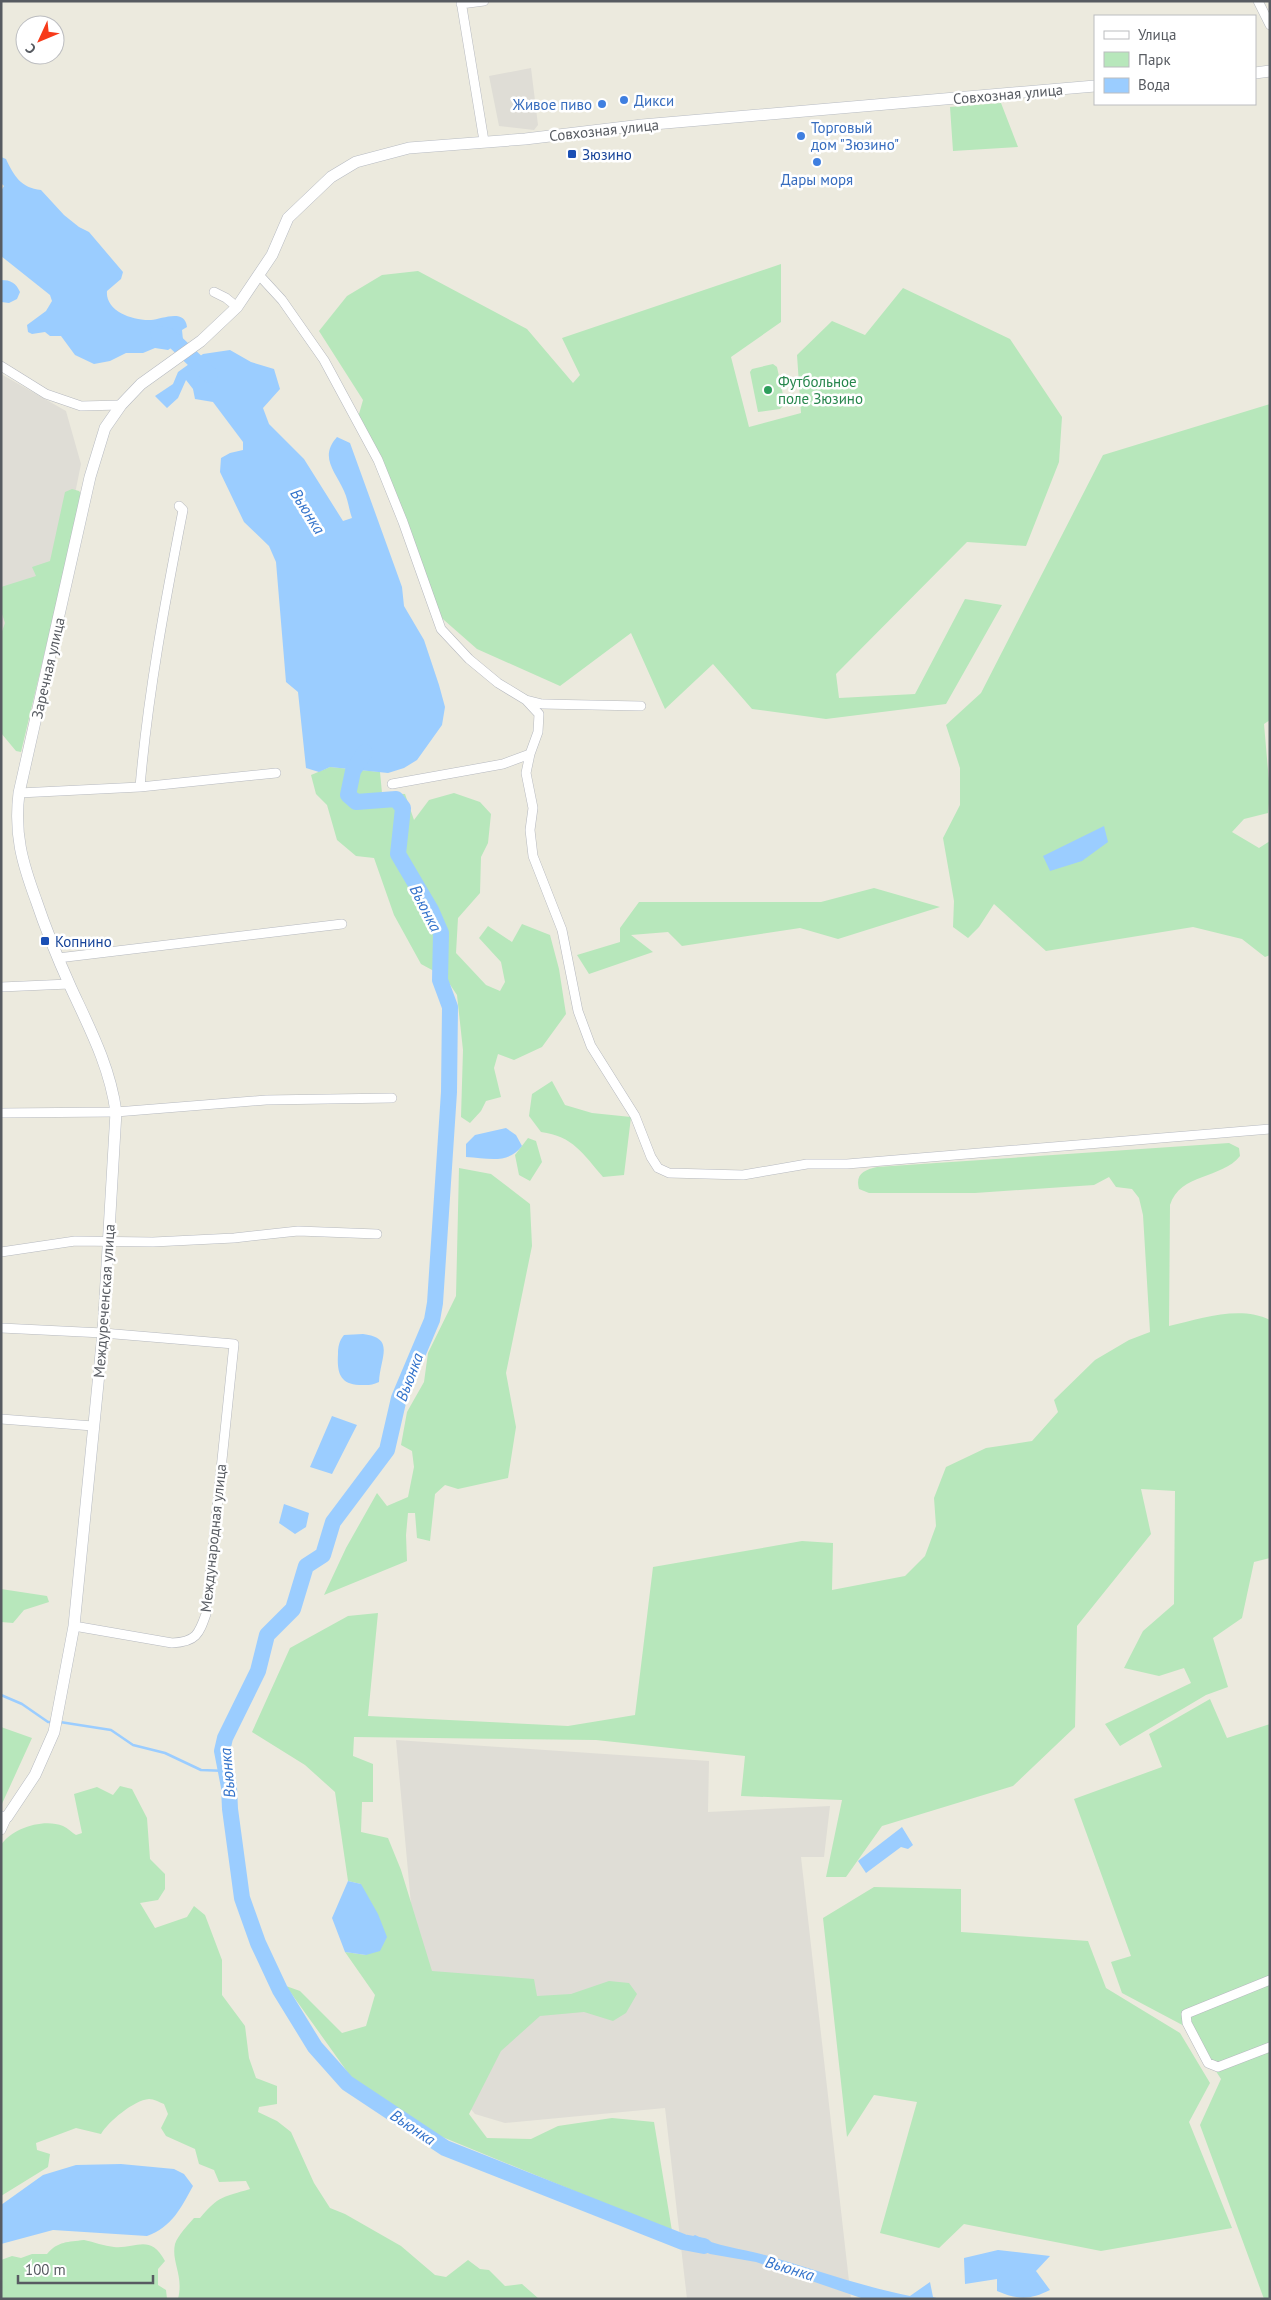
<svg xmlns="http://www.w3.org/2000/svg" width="1271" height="2300" font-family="'PT Sans',sans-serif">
	<rect width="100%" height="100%" fill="#eceade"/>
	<path fill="#dfddd6" d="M531,68L538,125L534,130L499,126L489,76Z
		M1,374L66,411L81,464L44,647L1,657Z
		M396,1740L709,1761L708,1812L830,1806L824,1857H801L851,2299H687L665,2108L505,2123L475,2114L437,2070L421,2014Z"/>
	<path fill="#b7e7bb" d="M1001,103L1018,147L953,151L950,107Z
		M781,264V322L731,357L749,427L801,413L797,355L832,321L865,335L903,288L1010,339L1062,417L1059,462L1026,546L967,542L836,674L839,698L915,694L965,599L1002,605L946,704L826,719L752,709L713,664L665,709L631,633L560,686L477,649L436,613L357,421L363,400L319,331L347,296L382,275L418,271L527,329L573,383L580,375L562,338Z
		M773,364L777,367L785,404L780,409L758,412L750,372L752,369Z
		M1270,404V720L1264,724L1270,793L1268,813L1244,819L1232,832L1259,848L1270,841V955L1265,957L1242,939L1193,927L1046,951L994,904L979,927L968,938L953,927L954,901L943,838L960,805V768L946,725L981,693L1103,455Z
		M72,489L79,491L82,495L21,752L16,751L1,733V634L5,623L1,611V587L36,576L32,567L50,561L65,492Z
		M330,767L380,772L382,793L405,794L414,820L429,800L454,793L480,802L491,814L488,843L481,857L480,893L458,918L456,953L486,985L500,991L505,982L501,962L479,938L488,926L512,942L522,924L550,935L559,969L566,1014L542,1047L514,1060L498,1054L494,1068L501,1097L486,1101L481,1111L470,1123L461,1117L463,1050L457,995L445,977L421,964L394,915L374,858L356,856L337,840L327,805L316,794L311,775Z
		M874,888L940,907L838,939L800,928L682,946L668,932L631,935L653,952L589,974L577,955L620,942V928L639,902H821Z
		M552,1081L565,1105L592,1113L631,1117L624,1175L603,1177C583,1154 573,1136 541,1132L529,1116L532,1094Z
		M528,1138L536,1141L542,1162L530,1181L519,1175L515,1155Z
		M1229,1143L1239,1148L1240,1156C1222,1179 1180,1173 1170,1205L1169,1326C1201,1319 1239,1305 1270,1320V1558L1254,1562L1242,1618L1213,1638L1228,1687L1206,1695L1120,1746L1105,1724L1191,1683L1184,1668L1159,1676L1124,1668L1143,1631L1174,1604L1175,1491L1141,1489L1151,1534L1077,1626L1075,1727L1013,1786L882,1826L846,1877H826L842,1800L741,1796L745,1756L596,1740L354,1737L353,1756L373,1764V1802H362L361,1832L388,1838L401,1870L432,1971L534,1979L537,1996L571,1994L609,1981L629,1983L637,1994L626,2013L613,2021L584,2012L540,2016L501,2051L469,2114L487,2138L531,2139L558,2126L612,2118L654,2122L672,2231L440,2136L351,2077L286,1986L300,1991L342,2033L366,2026L375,1995L345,1952L366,1955L361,1884L348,1881L335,1792L305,1765L252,1732L290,1648L348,1616L378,1613L368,1716L568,1726L635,1715L653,1567L802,1541L833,1543L832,1590L905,1576L925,1556L936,1526L934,1498L946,1467L986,1448L1032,1441L1058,1412L1054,1400L1095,1360L1129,1340L1150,1332L1143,1215L1139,1198L1132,1189L1116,1187L1109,1177L1094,1185L975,1193H869L859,1189C855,1174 864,1170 877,1167Z
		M459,1168L491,1174L530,1204L532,1246L506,1373L516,1427L508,1478L458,1489L445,1485L435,1494L430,1541L417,1538L415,1513H408L406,1535L407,1561L324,1595L346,1548L377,1493L387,1506L408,1497L414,1467L412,1451L401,1445L407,1412L424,1382L428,1353L456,1296Z
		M1,1589L47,1596L49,1602L24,1610L13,1623L1,1622Z
		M1210,1699L1227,1738L1270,1724V2299H1264L1200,2125L1221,2079L1188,2028L1122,1993L1111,1962L1131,1956L1074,1799L1162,1767L1149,1734Z
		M1,1727L32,1738L1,1806Z
		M120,1786L132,1789L147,1818L150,1859L165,1874V1889L158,1900L140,1903L155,1928L187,1917L194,1906L205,1915L222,1960V1995L245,2026L249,2058L256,2078L277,2086V2104L259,2107L258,2112L277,2121L291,2132L314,2183L330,2208L345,2214L401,2246L435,2275L446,2277L468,2260L480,2269L489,2270L505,2286L522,2284L539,2299H178C184,2275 171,2262 175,2244C178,2235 188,2225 194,2218H200C219,2195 224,2197 250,2189L246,2181L219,2182L214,2170L199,2164L195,2149L166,2136L161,2128L168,2114L164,2104C159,2102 154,2099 149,2099C134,2100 108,2122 101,2134L76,2128L36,2143L37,2150L50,2154L48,2167L1,2196V1845C12,1828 44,1818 63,1826C68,1828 72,1833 76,1835L82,1833L74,1794L97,1787L113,1795Z
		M874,1887L961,1889V1932L1088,1941L1106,1988L1180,2033L1210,2083L1189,2122L1232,2228L1101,2251L964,2224L939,2248L880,2233L917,2102L874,2095L847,2137L823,1918Z
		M84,2240C94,2242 104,2246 114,2247C136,2249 150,2233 165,2261L158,2269V2285L166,2290L167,2299H1V2260L12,2256L21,2258L32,2254H47C58,2241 68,2242 84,2240Z"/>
	<path fill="#9bcdff" d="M1,157L6,159C14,176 21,188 41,190L64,215L79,227L89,232L123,272L121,279L107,291C105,311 133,321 151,320C162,319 185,308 187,327L182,330L183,340L168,350L155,348L143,353H126L110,361L94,364L75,355L61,336H50L45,332L32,334L28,332L27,325L46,311L52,301L50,295L1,256V191L4,186L1,183Z
		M1,280C11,280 16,283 20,292L17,299L9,303L1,302Z
		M230,350L251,362L274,369L280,389L263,408L269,424L304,459L343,521L352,518C349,510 348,499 344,491C335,471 319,457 337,437L350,443L402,587L404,606L424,640L439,685L445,707L442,725L417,760L404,768L388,773L330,767L319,772L306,768L298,692L286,682L276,562L269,546L244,522L220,472L221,458L230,453L243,450V442L213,402L195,399L193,389L186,380L178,398L167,408L155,396L173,384L178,372L203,354Z
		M1104,826L1108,842L1082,861L1050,871L1043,856Z
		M506,1128L516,1135L522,1146C507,1165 488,1158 466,1157V1144L475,1135Z
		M363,1334C396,1338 380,1357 379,1382C371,1386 367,1385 359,1385C339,1384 337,1371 338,1354C338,1347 339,1341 344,1335Z
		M332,1416L357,1425L332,1474L310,1467Z
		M284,1504L309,1513L306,1527L295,1534L279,1523Z
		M902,1827L913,1845L908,1849L901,1847L866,1873L858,1861Z
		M348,1881L361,1884L378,1914L387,1937L380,1951L366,1955L345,1952L332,1918Z
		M121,2164L174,2169L184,2174L193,2186C181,2208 172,2227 147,2236L53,2230L1,2244V2205L43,2175L76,2165Z
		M695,2235C718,2247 740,2248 765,2255C813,2269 860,2286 910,2296L930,2282L933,2297L940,2299H864L756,2262L710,2254L683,2242Z
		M998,2250L1050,2256L1036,2271L1050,2290C1030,2300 1018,2300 997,2291V2279L965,2284L964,2258Z"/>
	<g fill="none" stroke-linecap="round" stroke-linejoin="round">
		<path stroke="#9bcdff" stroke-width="2.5" d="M1,1695L22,1704L48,1722H52
			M60,1722L111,1730L133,1745L165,1753L201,1770L227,1771"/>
		<path stroke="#9bcdff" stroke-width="16" d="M158,334L169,336L210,375
			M365,752L353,771L348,795L356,802L396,799L403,808L398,854L431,910L441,933L440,980L450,1007L449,1092L435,1303L432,1320L399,1398L387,1450L333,1522L323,1555L306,1566L293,1609L267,1635L258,1671L225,1738L222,1751L229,1787L230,1809L242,1898L258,1943L280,1990L315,2047L347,2083L445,2148L683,2242L704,2246"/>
		<g stroke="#b6b9bf" stroke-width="10">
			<path id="street" d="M461,1L484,141
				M1258,1L1270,25
				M461,4L484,1
				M259,275L282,300L324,360L378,460L403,522L441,629L469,659L498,683L526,700L542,704L641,706
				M214,292L226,298L237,307
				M1,366L46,394L81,406L121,405
				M530,754L526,773L533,808L530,830L533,856L562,930L578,1011L591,1046L635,1116L651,1157L658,1168L669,1173L743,1175L807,1164H847L1270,1129
				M392,784L503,764L530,754L538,732L539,714L526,700
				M140,787C148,693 165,602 183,510L179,506
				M19,793L140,787L276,773
				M58,958L342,924
				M1,987L69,984
				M1,1113L116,1112L266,1100L392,1098
				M1,1252L75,1241L153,1242L234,1238L298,1231L377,1234
				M1,1328L103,1333L234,1344L206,1614C199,1634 196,1642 172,1643L74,1626
				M1,1419L93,1426
				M1,1816L7,1817L1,1830
				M1270,1980L1186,2014L1187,2023L1208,2063L1218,2067L1270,2047"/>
		</g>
		<g stroke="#b7bbc2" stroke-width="12">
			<path id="secondary" d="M1255,73L1270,71
				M7,1817L35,1775L54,1732L74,1626L103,1333L116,1112C110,1067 90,1029 71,988C58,959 46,930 36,900C22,862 14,834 19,793L90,477L105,428L121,405L141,384L201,341L237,307L272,255L288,218L331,177L356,162L409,148L525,139L642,125L1095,86"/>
		</g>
		<use href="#street" stroke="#fff" stroke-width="9"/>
		<use href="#secondary" stroke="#fff" stroke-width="11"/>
	</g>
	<g fill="#3f7fe0" stroke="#fff" stroke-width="2">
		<circle cx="624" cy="100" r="5"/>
		<circle cx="602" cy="104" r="5"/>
		<circle cx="801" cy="136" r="5"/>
		<circle cx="817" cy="162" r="5"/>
	</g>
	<g fill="#1a4fb4" stroke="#fff" stroke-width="2">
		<rect x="567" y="149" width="10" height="10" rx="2.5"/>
		<rect x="40" y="936" width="10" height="10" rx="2.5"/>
	</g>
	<circle fill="#2e9e5b" stroke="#fff" stroke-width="2" cx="768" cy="390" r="5"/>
	<g text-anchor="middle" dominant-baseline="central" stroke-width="5" stroke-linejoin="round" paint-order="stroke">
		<g font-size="15" fill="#575b61" stroke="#fff">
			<text transform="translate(1008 94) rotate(-5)">Совхозная улица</text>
			<text transform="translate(604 130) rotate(-6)">Совхозная улица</text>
			<text transform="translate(48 668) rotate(-77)">Заречная улица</text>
			<text transform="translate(104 1301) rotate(-86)">Междуреченская улица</text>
			<text transform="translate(213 1538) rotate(-84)">Международная улица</text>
		</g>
		<g font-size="15" fill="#366cbe" stroke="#fff" text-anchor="start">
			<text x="634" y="100">Дикси</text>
			<text x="592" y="104" text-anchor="end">Живое пиво</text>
			<text x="811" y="127">Торговый<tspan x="811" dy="17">дом "Зюзино"</tspan></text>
			<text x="817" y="179" text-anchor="middle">Дары моря</text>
		</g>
		<g font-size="15" fill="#164399" stroke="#fff" text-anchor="start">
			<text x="582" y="154">Зюзино</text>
			<text x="55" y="941">Копнино</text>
		</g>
		<g font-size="15" fill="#27864d" stroke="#fff" text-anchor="start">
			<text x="778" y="381">Футбольное<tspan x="778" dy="17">поле Зюзино</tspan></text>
		</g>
		<g font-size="16" font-style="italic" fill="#3574cb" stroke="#fff">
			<text transform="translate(308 511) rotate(58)">Вьюнка</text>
			<text transform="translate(426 908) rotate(63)">Вьюнка</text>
			<text transform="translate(409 1377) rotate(-69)">Вьюнка</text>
			<text transform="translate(227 1773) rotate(-95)">Вьюнка</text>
			<text transform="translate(413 2127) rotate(34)">Вьюнка</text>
			<text transform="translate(790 2268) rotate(17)">Вьюнка</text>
		</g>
	</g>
	<rect width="1271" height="2300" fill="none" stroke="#575b61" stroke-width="5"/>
	<rect x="1094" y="15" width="162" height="90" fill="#ffffff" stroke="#bcbdc0"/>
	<rect x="1104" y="31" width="25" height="8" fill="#ffffff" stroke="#bcbdc0"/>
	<text x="1138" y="40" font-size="15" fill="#575b61">Улица</text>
	<rect x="1104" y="52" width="25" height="15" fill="#b7e7bb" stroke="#bcbdc0"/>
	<text x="1138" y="65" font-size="15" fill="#575b61">Парк</text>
	<rect x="1104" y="78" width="25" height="15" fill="#9bcdff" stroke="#bcbdc0"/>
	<text x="1138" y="90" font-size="15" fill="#575b61">Вода</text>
	<g transform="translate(40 40) rotate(226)"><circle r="24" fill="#ffffff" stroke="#bcbdc0"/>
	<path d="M0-4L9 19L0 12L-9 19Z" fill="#f73a1a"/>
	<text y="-8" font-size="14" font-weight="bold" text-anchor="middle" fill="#575b61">С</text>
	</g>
	<path d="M18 2275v8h135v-8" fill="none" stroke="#575b61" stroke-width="2.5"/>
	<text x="25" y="2275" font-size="15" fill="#575b61" stroke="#ffffff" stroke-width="4" paint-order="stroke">100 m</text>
</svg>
